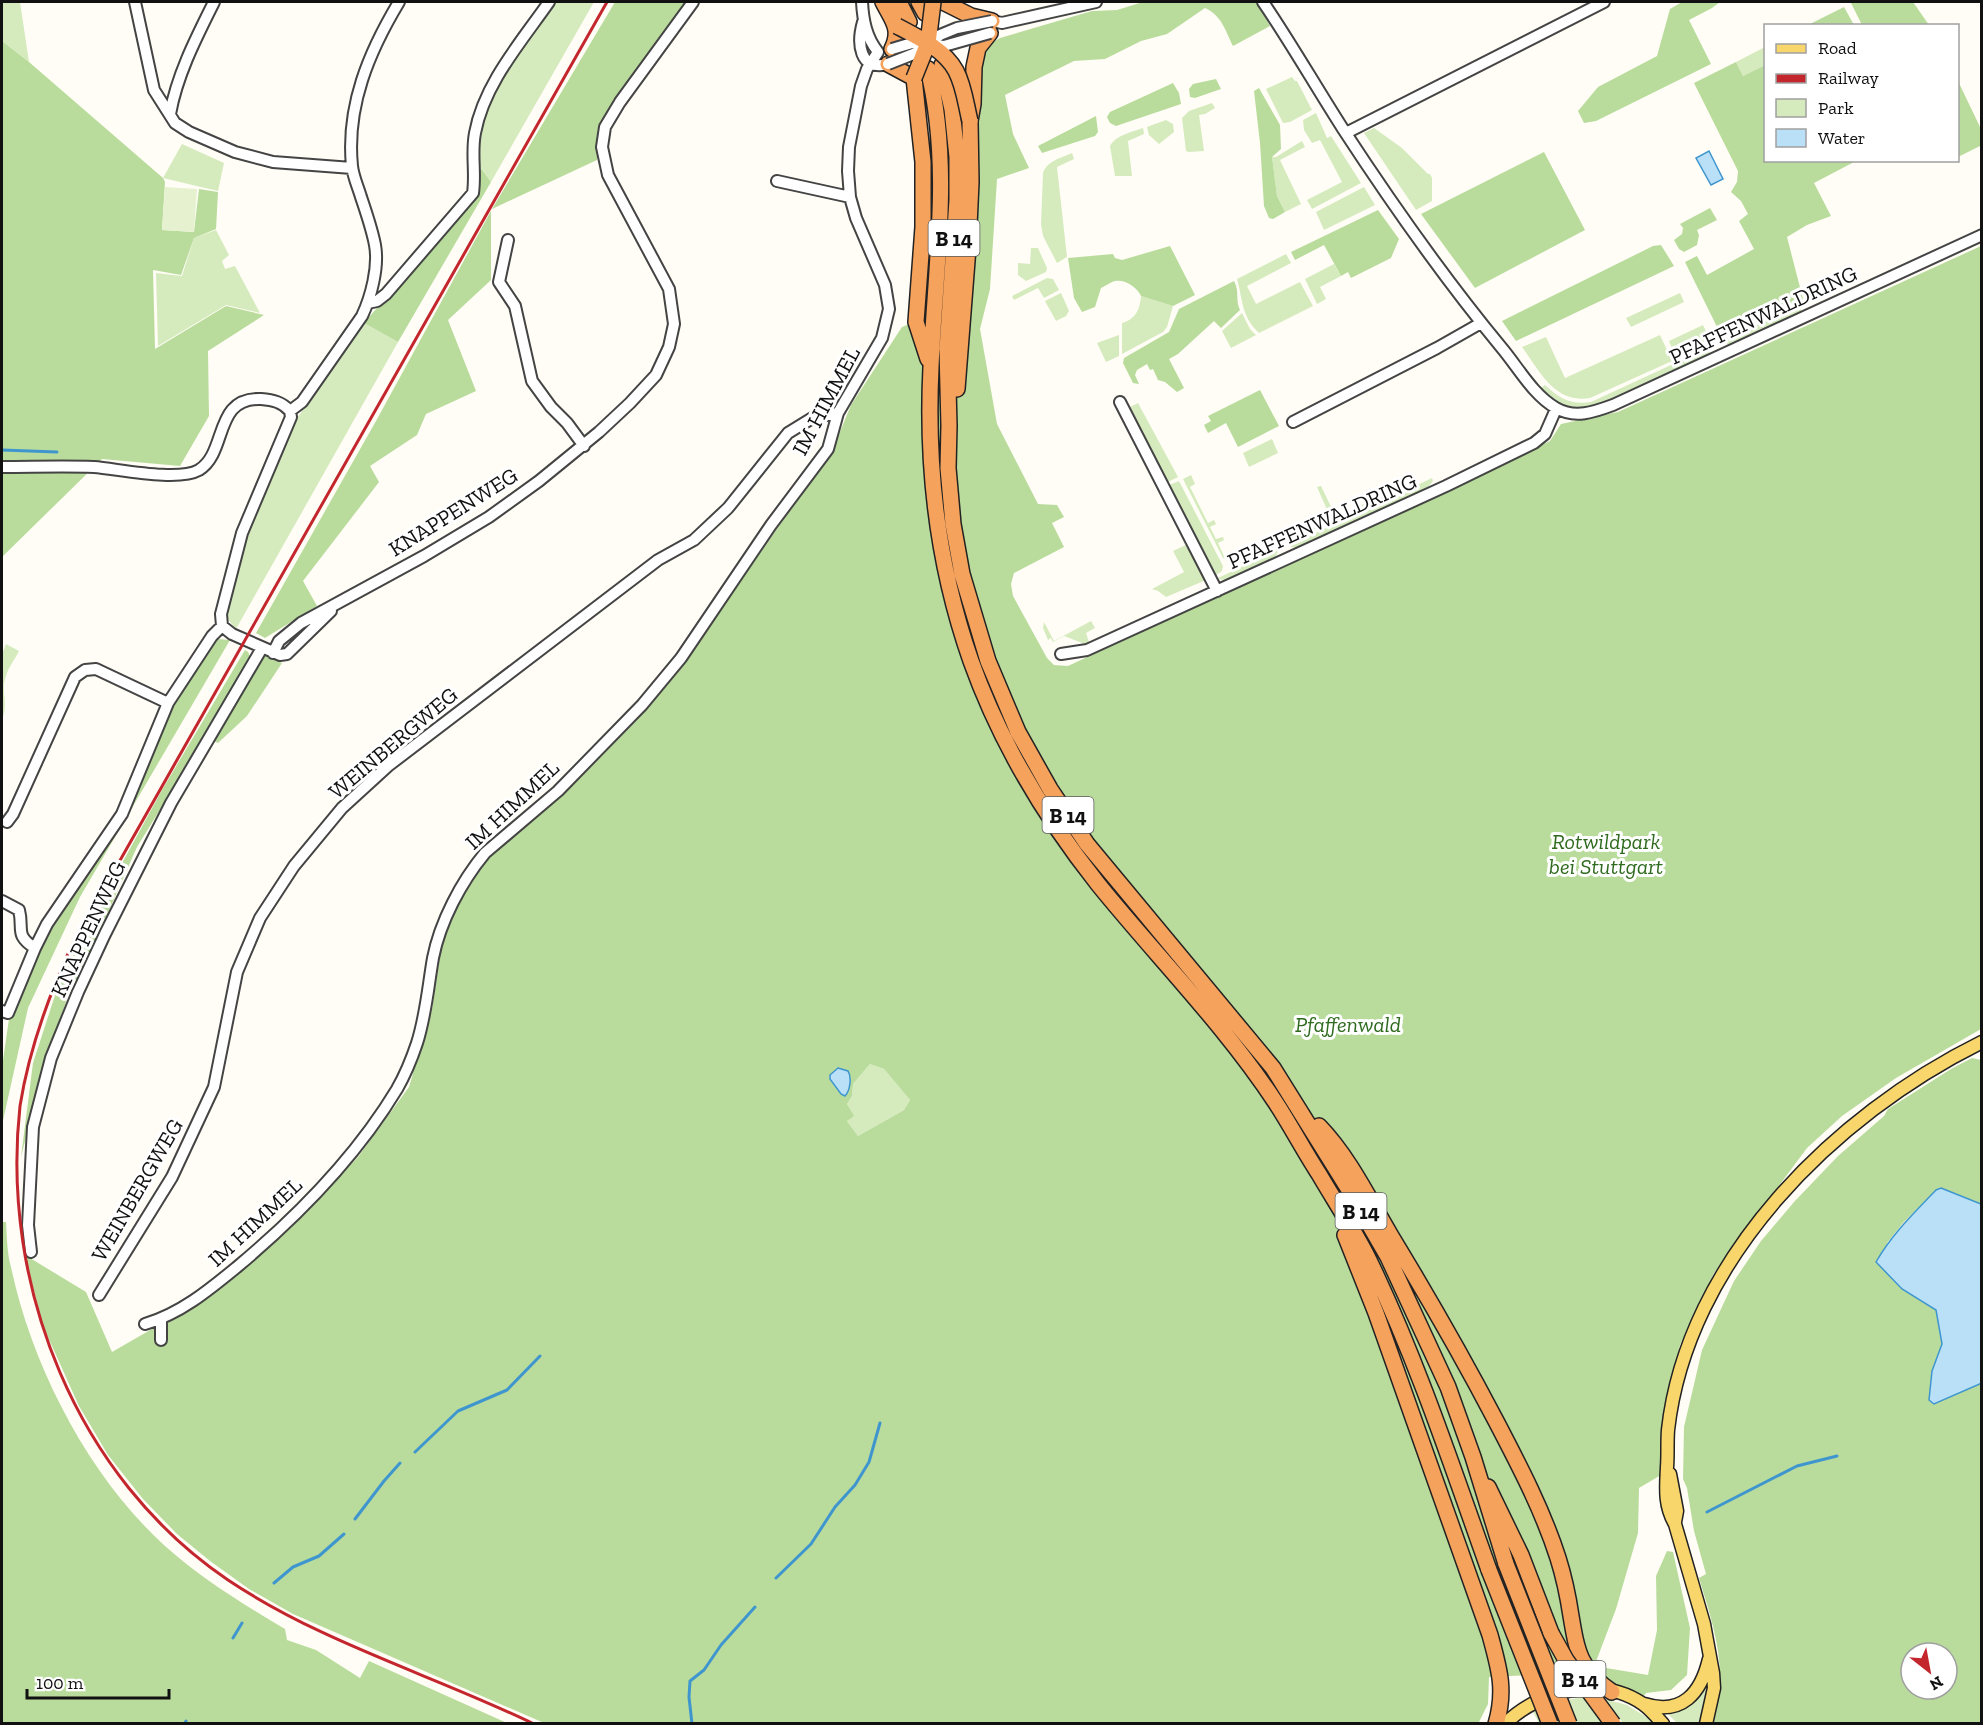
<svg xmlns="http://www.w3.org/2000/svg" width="1983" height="1725" font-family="'Zilla Slab',serif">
	<rect width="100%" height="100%" fill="#fffdf5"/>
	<path fill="#d5ebbd" d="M2,2H20L29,62L2,41Z
		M554,2H594L491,182L478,163V133L495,89Z
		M1765,47V65L1743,76L1736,62Z
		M1292,77L1295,81H1297L1312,110L1290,122L1283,123L1266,89Z
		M1212,103L1215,108L1205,114L1199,115L1204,151L1189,152L1186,151L1182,118L1189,111Z
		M1316,113L1327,138L1331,136L1361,183L1312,209L1307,200L1342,182L1320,140L1312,143L1304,130L1303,120Z
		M1166,120L1173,124L1174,132L1159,144L1149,135L1147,127Z
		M1143,128L1144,134L1128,141L1132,176H1115L1110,146C1116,135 1132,132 1143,128Z
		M1374,128L1402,148L1428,174H1430L1432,178V201L1416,210L1364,133Z
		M1302,141L1305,147L1280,160L1301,204L1285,212L1277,196L1272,157H1276Z
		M182,144L224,163L218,191L163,178Z
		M1072,153L1074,159L1057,167L1067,257L1057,263L1043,236L1041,224L1043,173C1047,161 1061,158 1072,153Z
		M1364,187L1375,205L1324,230L1316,212Z
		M216,230L229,255L222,261L225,269L235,266L260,313L226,305L158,346L156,273L182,276L194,238Z
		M1031,248H1038L1047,268L1046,272L1026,281L1018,275V263L1030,264Z
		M1286,254L1291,263L1247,286L1256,304L1300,282L1313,306L1259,333C1241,316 1243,300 1237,279Z
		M1334,264L1341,276L1320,287L1326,299L1317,304L1305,279Z
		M1047,278L1053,279L1059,290L1044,298L1038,288L1014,300L1012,296Z
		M1061,293L1069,311L1066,316L1056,321L1045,301Z
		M1680,293L1684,302L1631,327L1626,318Z
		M1141,296L1173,306L1167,327L1163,332L1122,354V323C1136,319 1140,309 1141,296Z
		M1799,306L1803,313L1729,346L1723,340Z
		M1242,313L1250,329L1256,335L1231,348L1222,331Z
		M364,323L398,342L236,629L226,617L227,608L248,531L293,424Z
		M1703,325L1711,342L1676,358L1669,341Z
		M1119,335V356L1106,362L1097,343Z
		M1660,335L1672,361L1590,398C1555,404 1540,372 1522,347L1546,337L1565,378Z
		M1712,346L1708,357C1682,369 1600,413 1576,409C1561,407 1551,398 1541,388L1545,385C1560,399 1571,405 1591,402Z
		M1138,403L1178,477L1168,482L1130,407Z
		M1272,439L1278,453L1249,467L1243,453Z
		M1191,475L1195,484L1190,487L1208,523L1214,520L1216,524L1210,527L1216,539L1223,537L1224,540L1218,543L1225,558H1223L1183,479Z
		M1432,478L1433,481L1428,487L1297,548L1291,547L1290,545Z
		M1179,481L1223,566L1222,571L1215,576L1169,485Z
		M1321,486L1336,517L1393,490L1394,492L1288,542L1285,534L1329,514L1317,487Z
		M1188,544L1206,580L1166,597L1158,591L1152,589L1184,572L1173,551Z
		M1280,548L1275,557L1225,580L1216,579Z
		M1091,621L1095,628L1086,633L1089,642L1085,644L1064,636L1053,642L1051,638L1048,640L1043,628L1044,622L1054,641Z
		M6,644L19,651C15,659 8,668 6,676C0,692 9,703 2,719V654Z
		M870,1064L884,1069L910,1100L904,1110L858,1136L847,1121L853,1116L847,1104L852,1096L853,1084Z
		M1708,1684L1699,1723H1677L1668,1714C1686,1709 1699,1701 1708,1684Z
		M1583,1697L1603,1723H1539L1533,1712L1560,1701Z
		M1604,1699L1627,1705L1656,1723H1623Z"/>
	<path fill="#b9dc9c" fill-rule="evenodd" d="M615,2H687L600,123L597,160L492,209Z
		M1143,2H1256L1270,26L1233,46C1225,30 1222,16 1205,8L1167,34L1141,41L1105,59L1074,61L1005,95L1013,134L1029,168L997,179L990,289L980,329L997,424L1038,504L1057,505L1064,517L1052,523L1064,547L1014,573L1011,584L1013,596L1047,658L1054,665L1068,666L1550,441L1561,424L1618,412L1981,246V1029L1896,1078L1842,1116L1807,1148L1714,1273L1680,1345L1664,1410L1661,1475L1639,1488L1638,1533L1616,1609L1592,1672L1489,1677L1488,1704L1478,1724L544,1723L293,1614L249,1589L210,1561L177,1534L143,1499L108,1455L79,1406L43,1326L25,1255L86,1292L112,1352L204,1299L296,1220L358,1157L409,1087L432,1009L443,935L482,859L564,794L637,720L694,647L833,449L851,405L902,327L969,300L977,183L979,67L982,54L990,44L1000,38L1092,11L1117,10ZM870,1064L884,1069L910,1100L904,1110L858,1136L847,1121L854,1116L847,1104L852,1096L853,1084Z
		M1682,2H1720L1712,8L1689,20L1711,64L1596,121L1584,123L1578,111L1598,87L1657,56L1670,9Z
		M1854,2H1913L1929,25H1862L1851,3Z
		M1844,7L1854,25H1808Z
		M2,41L29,62L163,178L165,182L162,230L194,232L199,189L218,192L216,229L194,238L181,275L153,270L155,349L226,306L264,315L208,351L209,416L180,466L102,459L2,557Z
		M1736,62L1743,76L1765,65L1766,160L1854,162L1814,183L1831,216L1807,225L1787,237L1803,299L1722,337L1685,262L1697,256L1707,275L1754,249L1739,221L1748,214L1741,201L1731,192L1737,182L1738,171L1694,83Z
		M1216,79L1221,89L1195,98L1190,97L1189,89L1193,84Z
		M1958,81L1981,129L1982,145L1958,157Z
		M1173,83L1179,93L1181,104L1116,126L1110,123L1107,117L1110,112Z
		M1259,88L1280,125L1281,149L1272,157L1277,196L1285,212L1273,219L1269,218L1264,206L1260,143L1254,91Z
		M1096,116L1098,132L1095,136L1042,153L1038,146Z
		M1544,152L1585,230L1475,288L1421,214Z
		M481,168L491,182L398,342L364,323L474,195Z
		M1710,208L1717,220L1697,230L1699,235L1697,245L1684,252L1679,249L1674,240L1682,234L1683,228L1680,224Z
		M1378,210L1399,239L1391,258L1351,278L1348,272L1341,276L1324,245L1295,260L1291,252Z
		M491,211V280L448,320L476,391L426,414L417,435L370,466L379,482L303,581L317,606L265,638L256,633L376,421Z
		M1661,245L1674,266L1516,341L1502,321L1653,246Z
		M1170,246L1195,295L1173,306L1141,296C1137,287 1125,279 1115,281C1111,282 1105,286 1101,288L1095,307L1082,312L1074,298L1068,258L1113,254L1115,258L1122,260Z
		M1234,281C1240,292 1235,300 1240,310L1221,328L1214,321L1178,354L1169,359L1184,388L1177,392L1165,382L1158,380L1153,369L1150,370L1147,364L1137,370L1135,375L1139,384L1133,383L1123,363L1124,358L1169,332L1179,309Z
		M1260,390L1279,426L1238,447L1226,423L1208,433L1204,425L1211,421L1208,416Z
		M217,639L230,640L80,897L28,1008L2,1125V1067L10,1012L45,932L122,815L170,705Z
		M245,650L248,652L252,660L137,847L75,987L69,993L45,1063L21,1157L33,1063L59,983L90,922L162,790Z
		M264,655L282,663L247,716L218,743L210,739Z
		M1972,1058L1981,1060V1204L1941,1188L1936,1190L1903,1223L1887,1243L1902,1289L1936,1310L1942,1344L1932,1371L1934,1404L1981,1383V1723H1713C1716,1709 1719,1695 1720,1681C1721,1646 1709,1611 1699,1578L1706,1574L1694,1531L1687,1488L1683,1479L1684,1427L1702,1350L1734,1281L1761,1241L1794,1202L1838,1156L1884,1116L1888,1109L1951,1069ZM1911,1653H1947V1689H1911Z
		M2,1222H6C7,1237 7,1253 11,1267C32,1367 89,1477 165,1546C202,1579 243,1604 285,1629L287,1640L316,1650L360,1678L369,1661L507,1723H2Z
		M1667,1551L1673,1552L1690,1628L1687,1675L1671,1690L1646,1693L1644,1696L1613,1683L1596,1672L1600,1667L1648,1675L1657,1630L1656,1576Z"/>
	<path fill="#e6f2cf" d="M165,187L197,189L194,232L162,230Z"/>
	<path fill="#b9e0f7" stroke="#3f96cf" stroke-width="1.5" d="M1709,151L1723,179L1711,185L1696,158Z
		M838,1068L848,1071C852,1077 850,1091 845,1096L841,1094L830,1079V1075Z
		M1941,1188L1981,1204L1982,1383L1934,1404L1929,1400L1932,1371L1942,1344L1936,1310L1902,1289L1876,1262C1892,1234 1914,1213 1936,1190Z"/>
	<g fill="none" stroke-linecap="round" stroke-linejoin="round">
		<path stroke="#3f96cf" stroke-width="3" d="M2,450L57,452
			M415,1452L458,1411L507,1390L540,1356
			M1707,1512L1797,1466L1837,1456
			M355,1519L384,1481L400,1463
			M776,1578L811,1544L835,1507L855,1485L869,1462L880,1423
			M274,1583L293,1567L319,1556L344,1534
			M233,1638L242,1623
			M184,1724L186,1721
			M692,1724L689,1697L690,1681L704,1670L721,1645L755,1607"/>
		<g stroke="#444" stroke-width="14">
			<path id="minor" d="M135,2L154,90L175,123L189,132L235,152L273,162L352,168
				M862,2C863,20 866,37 878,52
				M1263,2C1291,43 1316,87 1343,129C1392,204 1444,278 1501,347C1518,367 1533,395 1556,408C1575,419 1594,412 1613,405L1982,235
				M992,21L1002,23L1096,2
				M863,22C857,43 859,72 888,64
				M170,114C177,75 196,38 214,2
				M1346,133L1604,2
				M777,181L850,197
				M508,240L499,282L515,306L532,381L551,407L567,423L584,446
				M368,303L377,301L386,294L473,193C476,173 471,153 475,133C484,84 521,42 549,2
				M1120,402L1217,591
				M290,411L302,402L362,316C371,297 379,267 375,245C372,229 366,212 361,197C358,187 353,176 352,166C346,106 369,52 399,2
				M1293,422L1437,348L1481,323
				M2,467C32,467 63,466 94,467C119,469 178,482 199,470C228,452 213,397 261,399C273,400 282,402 290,411L291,417L242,533L221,614L222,626L232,634L280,655L287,654L331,611
				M273,653L279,641L301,623L424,556L489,517L539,481L599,432L630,403L656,375L669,347L674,324L669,289L608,175L602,147L605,127L620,102L693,2
				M1061,654L1087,650L1446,486L1534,443L1545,434L1556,409
				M7,822L13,814L75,677L85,670L96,669L168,703
				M2,901L19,910C24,929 14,935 35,948
				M2,1011L8,1013L35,948L47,924L122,814L168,703L212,636L222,626
				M31,1252L28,1225L33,1127L51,1058L78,992L105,934L171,803L262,648
				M99,1295L172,1177L214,1087L237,972L260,918L294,866L342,808L388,766L658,560L694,540L728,508L788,433L814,417L838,413
				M145,1324C180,1314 209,1290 237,1267C298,1216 356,1157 397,1089C405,1075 412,1058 417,1043C426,1015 428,987 433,958C440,922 461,882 485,853L558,791L642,705L681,658L771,525L828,449L838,413L882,338L889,309L885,285L856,218L850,197L848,171L849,147L861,86L867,69L878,52
				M161,1340V1320"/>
		</g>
		<g stroke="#222" stroke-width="15">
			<path id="major" d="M1670,1474L1677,1511L1675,1522
				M1644,1704C1682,1716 1701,1693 1709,1659
				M1505,1724C1539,1690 1601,1675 1643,1704C1650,1709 1657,1717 1663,1724
				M1706,1724L1714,1688L1713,1673L1704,1624L1675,1524C1664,1505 1666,1488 1667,1467C1668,1455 1667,1443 1668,1430C1687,1260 1834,1115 1982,1042"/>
		</g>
		<g stroke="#222" stroke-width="18">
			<path id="highway" d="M883,2C892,20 902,29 892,49
				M899,2L909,22
				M919,2L925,13
				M943,2L971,16L992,21
				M888,64L914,78L923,162V227L916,322L928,359
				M942,65L952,109L957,157V200L947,349L949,426L948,468L953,524L962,574L988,661L1018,732L1050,789L1087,844L1273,1068L1351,1193L1388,1257L1448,1387L1473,1457L1506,1564
				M928,69C952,167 935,267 931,367C926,467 938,567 971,661C1000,742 1045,817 1098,884C1157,957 1224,1024 1276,1103C1291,1126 1304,1151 1319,1174C1336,1203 1354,1230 1369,1260C1417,1360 1452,1466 1489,1570
				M957,389L968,248L971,182L970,121L973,104L974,67L978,48L990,33
				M1319,1126C1349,1157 1369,1199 1391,1236C1428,1297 1463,1358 1496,1421C1519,1465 1543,1511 1558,1558C1564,1577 1568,1596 1571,1616C1577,1652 1580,1670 1612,1692
				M1345,1235L1376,1313L1490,1635C1499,1668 1506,1690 1496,1724
				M1488,1487L1521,1555L1551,1633"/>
		</g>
		<use href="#minor" stroke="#fff" stroke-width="10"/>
		<use href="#major" stroke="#f9d66b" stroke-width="12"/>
		<use href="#highway" stroke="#f5a25d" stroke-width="15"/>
		<path stroke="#c4262e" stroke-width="3" d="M534,1724C433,1675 322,1643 228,1580C77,1478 0,1286 20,1106C29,1049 48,997 72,945L607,2"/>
		<g stroke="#444" stroke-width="14" stroke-linecap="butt">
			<path id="minor-bridge" d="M892,49L912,43L944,46L990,33
				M888,64L916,53L940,35L957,28L992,21"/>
		</g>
		<g stroke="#222" stroke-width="18" stroke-linecap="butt">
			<path id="highway-bridge" d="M897,26C918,37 945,50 956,71C964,86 966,105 970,121
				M914,78L928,43L933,2
				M1506,1564L1569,1724
				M1489,1570L1550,1724
				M1551,1633L1566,1660L1613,1724"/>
		</g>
		<use href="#minor-bridge" stroke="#fff" stroke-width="10"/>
		<use href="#highway-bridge" stroke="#f5a25d" stroke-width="15"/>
	</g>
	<g text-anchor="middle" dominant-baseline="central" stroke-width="6" stroke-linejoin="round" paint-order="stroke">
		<g fill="#fff" stroke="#585858" stroke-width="1.5">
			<rect x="928.5" y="220" width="51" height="36" rx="4.5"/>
			<rect x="1042.5" y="797" width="51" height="36" rx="4.5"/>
			<rect x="1335.5" y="1193" width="51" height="36" rx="4.5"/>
			<rect x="1554.5" y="1661" width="51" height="36" rx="4.5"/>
		</g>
		<g font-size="21" font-weight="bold" fill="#111">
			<text x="954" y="238">B 14</text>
			<text x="1068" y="815">B 14</text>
			<text x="1361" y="1211">B 14</text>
			<text x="1580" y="1679">B 14</text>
		</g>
		<g font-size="22" fill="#111" stroke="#fff">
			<text transform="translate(1763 315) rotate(-25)">PFAFFENWALDRING</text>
			<text transform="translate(826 401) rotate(-62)">IM HIMMEL</text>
			<text transform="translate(453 512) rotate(-32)">KNAPPENWEG</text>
			<text transform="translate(1322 521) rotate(-24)">PFAFFENWALDRING</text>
			<text transform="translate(393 743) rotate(-40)">WEINBERGWEG</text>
			<text transform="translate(512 805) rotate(-43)">IM HIMMEL</text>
			<text transform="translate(88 929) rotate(-65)">KNAPPENWEG</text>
			<text transform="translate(137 1190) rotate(-60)">WEINBERGWEG</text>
			<text transform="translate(255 1222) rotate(-43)">IM HIMMEL</text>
		</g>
		<g font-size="22" font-style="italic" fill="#2f6b1f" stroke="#fff">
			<text x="1606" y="841">Rotwildpark<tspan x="1606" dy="25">bei Stuttgart</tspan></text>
			<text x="1348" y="1024">Pfaffenwald</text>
		</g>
	</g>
	<rect width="1983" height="1725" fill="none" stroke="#111111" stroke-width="6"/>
	<rect x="1764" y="24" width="195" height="138" fill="#ffffff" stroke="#a0a0a0" stroke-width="1.5"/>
	<rect x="1776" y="44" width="30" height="9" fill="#f9d66b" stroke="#a0a0a0" stroke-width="1.5"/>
	<text x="1818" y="54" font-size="18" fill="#111111">Road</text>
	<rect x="1776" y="74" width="30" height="9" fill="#c4262e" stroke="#a0a0a0" stroke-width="1.5"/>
	<text x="1818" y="84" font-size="18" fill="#111111">Railway</text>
	<rect x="1776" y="99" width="30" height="18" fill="#d5ebbd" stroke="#a0a0a0" stroke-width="1.5"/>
	<text x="1818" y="114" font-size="18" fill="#111111">Park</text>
	<rect x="1776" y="129" width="30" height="18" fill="#b9e0f7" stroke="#a0a0a0" stroke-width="1.5"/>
	<text x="1818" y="144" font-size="18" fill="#111111">Water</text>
	<g transform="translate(1929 1671) rotate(149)"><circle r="28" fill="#ffffff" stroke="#a0a0a0" stroke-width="1.5"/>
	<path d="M0-4.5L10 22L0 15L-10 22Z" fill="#c4262e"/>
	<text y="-9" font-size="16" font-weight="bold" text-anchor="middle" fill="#111111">N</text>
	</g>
	<path d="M27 1689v9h142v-9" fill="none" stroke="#111111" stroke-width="3"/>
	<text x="36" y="1689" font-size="18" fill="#111111" stroke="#ffffff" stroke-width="4.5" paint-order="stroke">100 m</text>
</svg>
